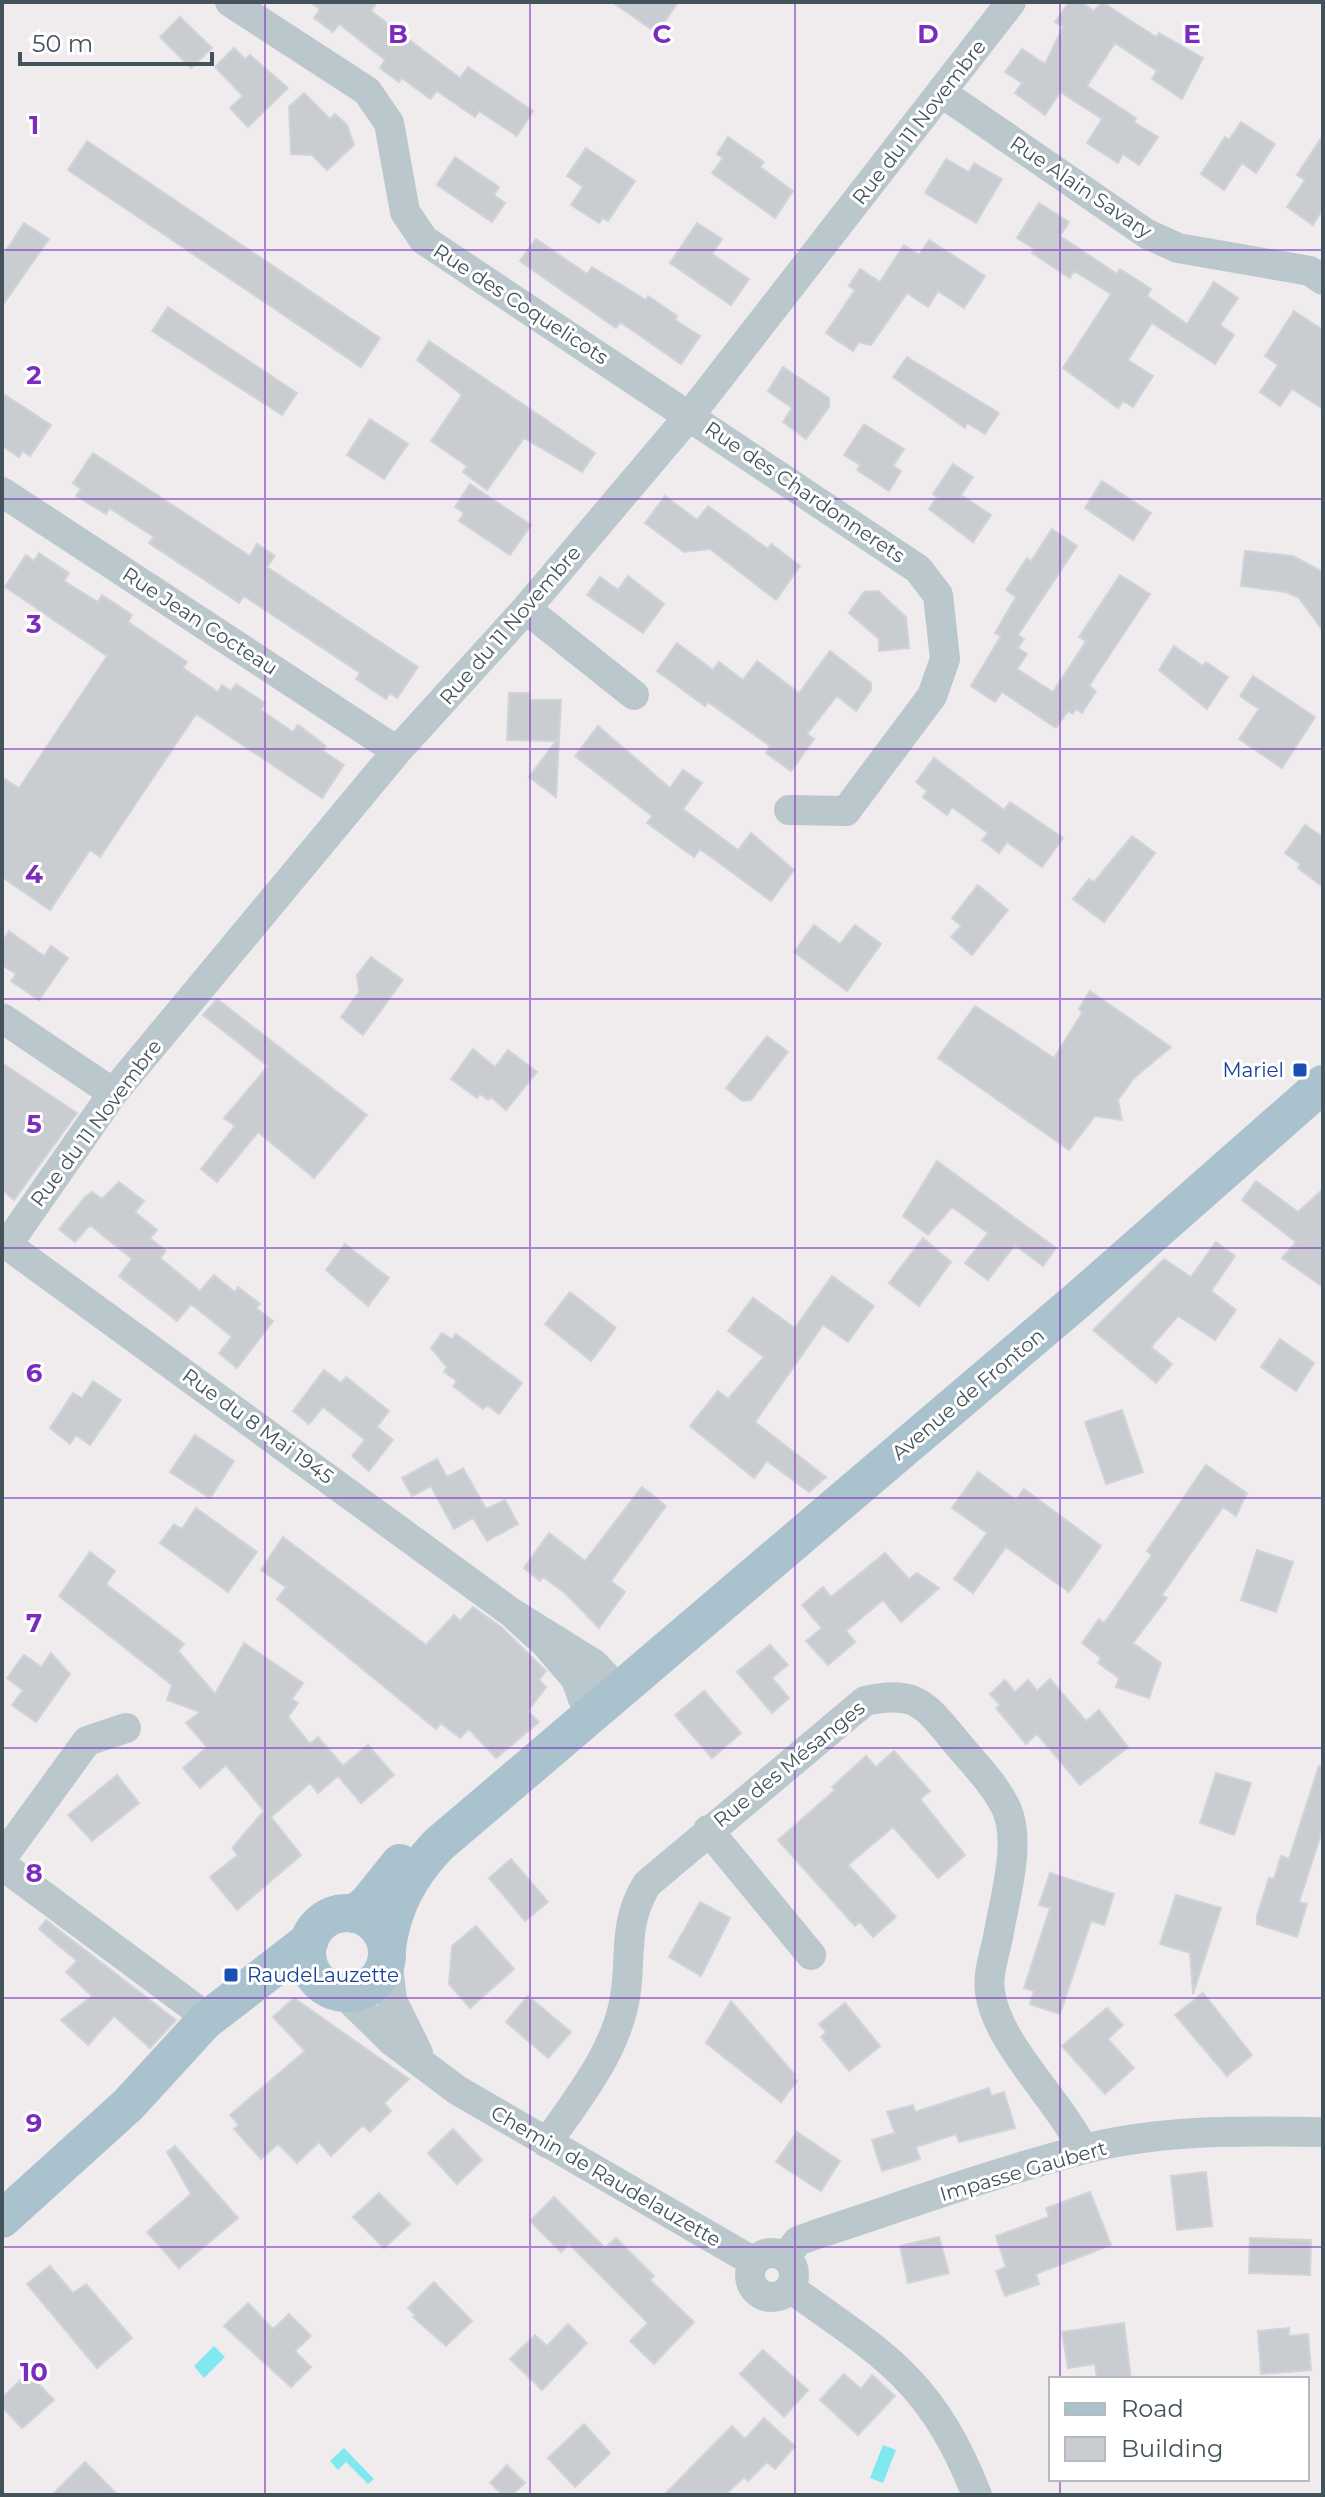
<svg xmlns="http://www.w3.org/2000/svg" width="1325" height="2497" font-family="Montserrat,sans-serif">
	<rect width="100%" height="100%" fill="#f0eced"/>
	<path fill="#81e8f0" d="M214,2346L225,2357L204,2378L194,2366Z
		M883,2445L896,2450L883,2483L870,2478Z
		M344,2448L374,2479L368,2484L346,2462L338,2470L330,2461Z"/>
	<path fill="#c9cdd2" stroke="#d0d4d9" stroke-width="2" d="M310,2H377L371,11L460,78L468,67L533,111L517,136L479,111L475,117L437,91L430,99L402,78L399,82L380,68L385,60L339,24L333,32L314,18L320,9Z
		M612,2H678L657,33Z
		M1069,2H1081L1094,11L1102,2L1156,37L1159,33L1203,58L1182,99L1152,79L1157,71L1115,43L1087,86L1136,118L1134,122L1158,137L1139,165L1123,154L1118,163L1087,143L1102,119L1060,92L1045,115L1015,93L1022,83L1005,72L1022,49L1045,64L1063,27L1055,22Z
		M180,17L212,48L191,68L160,37Z
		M234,48L245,59L250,55L288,88L248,127L230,108L243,96L215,67Z
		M304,93L330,119L335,114L347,125L354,145L327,170L312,155L291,154L289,107Z
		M1241,122L1275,144L1256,173L1242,163L1224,190L1201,174L1225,137L1229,140Z
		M1323,135V209L1313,225L1287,207L1305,180L1297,175Z
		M728,137L764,162L760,167L793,191L775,218L712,173L723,158L717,154Z
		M87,141L380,338L361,367L68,170Z
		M586,148L635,181L608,221L603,218L599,223L571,205L583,187L567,176Z
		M455,157L499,187L494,195L505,203L492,222L437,185Z
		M946,159L969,172L974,163L1002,179L976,223L925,193Z
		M1039,203L1069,222L1060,236L1117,274L1120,269L1151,289L1147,296L1187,324L1214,282L1238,298L1220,325L1234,335L1215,364L1152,323L1128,360L1153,376L1133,407L1123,401L1118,408L1063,368L1111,294L1074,271L1070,278L1032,253L1034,249L1017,238Z
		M24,223L49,239L2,306V257Z
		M697,223L722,239L712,254L749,279L731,305L670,263Z
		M536,239L587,274L592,267L646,300L648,296L677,316L675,320L700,336L681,364L620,322L616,328L520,261Z
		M929,240L985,276L964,308L938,291L928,307L907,293L871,345L859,342L853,351L826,333L855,290L849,286L860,269L880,282L904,245L919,255Z
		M168,307L297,393L282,415L152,331Z
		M1294,311L1323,330V409L1292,389L1280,406L1260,392L1278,365L1265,356Z
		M429,341L595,453L582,472L524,438L487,490L463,472L467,466L431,441L462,395L417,360Z
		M907,357L999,413L985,434L967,423L965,428L893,377Z
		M783,367L829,398V407L806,439L783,422L792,408L768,391Z
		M2,393L51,425L30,456L23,451L19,457L2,446Z
		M370,419L408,444L384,479L347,455Z
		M864,424L904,449L893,466L901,471L889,491L857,470L860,465L844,455Z
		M93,453L250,556L257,544L275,556L267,567L418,667L397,698L390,693L386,699L356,679L360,673L244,596L239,603L149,543L154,537L109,508L106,514L76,496L81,489L73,483Z
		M953,464L973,477L961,495L991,515L973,542L929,509L937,497L933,494Z
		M1102,481L1151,513L1133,540L1085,508Z
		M470,484L531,525L510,555L459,521L464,513L455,507Z
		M665,496L697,520L708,506L768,549L771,544L800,566L776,600L710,549L684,552L645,523Z
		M1052,529L1077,546L1018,635L1024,639L1018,648L1027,654L1017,669L1053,692L1086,641L1079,637L1120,575L1150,594L1089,686L1096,691L1082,713L1076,709L1073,714L1068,711L1056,728L1002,692L995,702L971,686L1001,636L995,633L1016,597L1006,590L1027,558L1031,561Z
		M1245,551L1293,556L1323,572V631L1299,598L1286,592L1241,586Z
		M39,553L69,573L64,581L98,602L102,595L132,615L128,622L187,662L183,668L218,692L222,685L231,691L236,684L265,703L261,710L293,732L298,725L326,746L323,751L344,765L322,798L196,714L100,857L90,850L50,910L2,877V777L19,788L107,656L5,587L26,555L34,561Z
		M628,576L664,604L643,633L587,595L600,577L618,590Z
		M878,591L906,617L909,648L879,651V639L849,613L864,592Z
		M677,643L713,670L719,662L743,680L757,661L799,693L830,651L871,683V690L856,711L837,696L807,734L814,739L791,771L766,753L770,746L708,702L705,706L657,671Z
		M1174,646L1203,666L1206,662L1228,677L1207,709L1159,670Z
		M1253,676L1315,717L1282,768L1239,739L1259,709L1240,696Z
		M509,693H529L530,700H561L556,797L529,777L556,741L507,740Z
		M598,726L670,788L683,770L702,783L683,809L738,850L751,833L794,870L771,901L700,849L694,857L647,823L652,816L575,756Z
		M934,758L1004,810L1010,802L1063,838L1042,867L1007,842L999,853L982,840L988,833L952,807L947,815L923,797L927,791L916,782Z
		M1305,825L1323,837V887L1298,868L1300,864L1285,853Z
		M1132,836L1155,853L1104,922L1073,899L1089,879L1094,882Z
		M978,885L1008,910L972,955L951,937L961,926L952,918Z
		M814,925L840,944L855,925L881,944L847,991L794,952Z
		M9,931L44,956L51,946L68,958L39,1000L11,981L16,974L2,965V942Z
		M371,957L403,980L363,1035L341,1017L359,992L357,975Z
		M1090,991L1171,1047L1134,1078L1118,1100L1122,1120L1095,1116L1069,1150L938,1058L975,1006L1054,1058L1082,1013L1079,1009Z
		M217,999L367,1115L314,1178L258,1132L217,1182L201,1169L235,1126L224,1118L268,1066L203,1015Z
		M767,1036L788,1052L751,1100L742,1101L726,1088Z
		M473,1049L495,1067L508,1050L537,1072L506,1110L491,1097L488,1100L480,1094L477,1098L451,1079Z
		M2,1063L77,1113L14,1200L2,1190Z
		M937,1161L1056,1248L1043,1266L1015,1245L988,1280L965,1263L988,1233L952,1207L928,1235L903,1216Z
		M1256,1181L1298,1212L1323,1189V1287L1282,1258L1296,1242L1242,1200Z
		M119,1182L144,1201L135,1212L157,1230L150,1238L166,1251L160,1258L200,1291L214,1275L235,1292L238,1287L260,1304L256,1308L273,1321L237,1368L219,1353L232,1337L191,1304L177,1321L119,1276L132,1259L90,1225L75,1242L59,1229L85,1197L92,1192L102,1199Z
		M923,1238L951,1262L919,1306L889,1283Z
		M1216,1242L1235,1256L1211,1291L1236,1310L1215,1340L1178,1316L1151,1347L1172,1364L1156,1383L1093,1330L1164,1259L1191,1277Z
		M345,1244L389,1278L368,1306L326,1270Z
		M832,1276L874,1306L848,1342L823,1325L755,1422L826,1477L809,1492L767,1461L754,1478L690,1426L718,1391L728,1399L764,1357L728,1331L753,1298L795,1328Z
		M570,1292L616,1328L591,1361L545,1324Z
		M442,1333L452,1339L456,1334L522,1383L499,1414L487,1405L483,1409L453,1386L457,1381L444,1372L447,1367L431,1348Z
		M1280,1339L1314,1363L1296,1391L1261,1367Z
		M324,1370L341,1383L346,1377L389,1411L377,1427L393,1440L369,1471L352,1456L365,1440L323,1407L309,1424L293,1411Z
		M93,1381L121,1400L90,1445L76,1435L70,1444L50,1428L73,1393L82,1398Z
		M1122,1410L1143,1472L1106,1484L1085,1422Z
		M195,1435L234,1461L210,1498L170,1472Z
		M437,1459L447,1477L463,1468L486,1509L505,1500L518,1524L487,1541L473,1518L454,1529L431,1486L412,1496L402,1478Z
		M1206,1465L1247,1493L1236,1516L1223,1507L1162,1595L1167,1598L1133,1643L1161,1663L1149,1698L1116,1687L1119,1678L1098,1663L1101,1658L1082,1643L1099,1619L1104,1623L1152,1555L1147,1551Z
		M978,1472L1016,1500L1024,1489L1101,1546L1069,1592L1006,1547L973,1593L954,1579L987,1533L952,1508Z
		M642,1487L666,1506L611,1581L625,1592L599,1628L565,1593L543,1577L540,1581L524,1568L549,1533L585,1561Z
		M196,1508L257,1552L228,1592L160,1543L174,1524L182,1529Z
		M283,1537L426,1645L454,1615L460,1621L473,1607L501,1627L546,1671L539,1680L546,1687L528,1711L539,1722L496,1758L469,1729L460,1738L441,1723L436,1729L277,1599L286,1587L261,1570Z
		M1257,1550L1293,1562L1276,1612L1241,1600Z
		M90,1552L115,1571L106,1584L184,1644L178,1651L215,1694L244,1643L303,1683L292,1699L298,1703L288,1717L310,1744L318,1737L343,1766L368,1745L394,1775L361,1803L338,1776L318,1793L310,1783L271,1817L301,1855L237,1910L210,1877L238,1855L232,1848L264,1811L226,1765L200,1788L183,1768L207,1747L186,1723L200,1712L167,1700L172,1685L59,1596Z
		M885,1553L909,1579L917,1573L939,1588L901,1622L883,1600L846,1631L855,1642L828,1665L806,1641L822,1628L802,1605L823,1587L831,1597Z
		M770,1645L788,1665L772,1678L789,1698L772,1713L737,1672Z
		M51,1653L70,1674L36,1722L12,1705L23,1690L7,1678L24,1655L41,1667Z
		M1050,1679L1086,1721L1099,1710L1128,1747L1080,1785L1037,1734L1026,1744L996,1708L1000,1705L990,1694L1005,1680L1015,1692L1028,1680L1037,1691Z
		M704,1691L741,1733L712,1758L675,1715Z
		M894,1751L930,1791L920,1799L965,1855L938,1878L893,1827L848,1865L896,1917L873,1937L860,1922L855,1926L778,1840L835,1790L832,1787L866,1756L876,1767Z
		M1319,1766L1323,1767V1828L1299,1902L1307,1904L1297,1937L1257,1924V1916L1269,1878L1274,1879L1281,1856L1289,1859Z
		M1216,1773L1251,1783L1234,1835L1200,1823Z
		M117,1775L139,1803L92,1841L68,1815Z
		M511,1859L548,1902L525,1921L489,1878Z
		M1050,1873L1114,1894L1104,1925L1091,1921L1060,2014L1030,2004L1034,1991L1024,1988L1050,1908L1039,1905Z
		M1176,1895L1221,1908L1193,1994L1190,1953L1160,1944Z
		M700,1902L730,1918L701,1976L669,1957Z
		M46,1920L176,2020L150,2048L114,2016L88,2045L61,2020L92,1996L66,1972L77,1961L39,1929Z
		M476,1926L514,1969L470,2008L449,1984L452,1946Z
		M1203,1993L1252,2055L1227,2076L1175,2015Z
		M528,1996L571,2032L548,2058L506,2022Z
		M294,1998L409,2079L384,2103L391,2111L370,2132L363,2125L331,2156L319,2142L297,2163L278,2144L261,2159L234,2129L239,2125L230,2115L305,2051L273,2017Z
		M731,2001L795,2075L793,2077L797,2081L781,2102L706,2043Z
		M845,2003L880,2046L849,2071L821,2037L826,2032L819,2024Z
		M1107,2008L1123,2025L1108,2039L1134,2068L1105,2094L1062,2046Z
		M989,2088L991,2096L1004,2092L1015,2128L959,2142L956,2134L916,2147L920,2159L882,2171L872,2140L895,2133L887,2112L913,2105L915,2112Z
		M453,2129L482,2160L457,2184L428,2153Z
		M797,2132L840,2161L821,2191L776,2162Z
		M175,2146L238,2218L179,2268L147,2232L191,2194L167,2152Z
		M1206,2172L1212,2226L1177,2230L1171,2176Z
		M1090,2192L1111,2245L1036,2274L1039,2284L1005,2296L996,2271L1006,2267L996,2236L1049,2217L1046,2208Z
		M379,2193L410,2224L384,2248L353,2217Z
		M554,2197L605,2248L616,2238L654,2276L650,2280L694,2322L654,2364L630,2341L648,2323L569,2244L561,2252L530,2221Z
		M939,2237L949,2273L908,2283L900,2246Z
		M1250,2238L1311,2240L1310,2275L1249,2273Z
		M50,2266L73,2293L86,2284L132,2338L97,2368L27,2284Z
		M434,2282L472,2321L446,2346L413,2317L415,2315L408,2308Z
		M248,2303L273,2329L289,2314L311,2336L295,2351L311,2367L291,2387L224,2326Z
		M1124,2323L1131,2379H1097L1095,2364L1068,2368L1062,2332Z
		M568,2324L587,2343L542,2390L510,2359L535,2335L547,2346Z
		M1289,2328V2336L1308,2334L1311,2370L1261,2374L1258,2331Z
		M763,2350L808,2390L784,2417L740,2374Z
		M28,2373L54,2400L22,2428L2,2407V2398Z
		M844,2374L861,2389L872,2375L895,2396L858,2435L820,2400Z
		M764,2418L795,2446L775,2469L767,2462L748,2481L744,2477L725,2495H664L732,2426L745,2439Z
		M584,2424L610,2453L575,2487L548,2458Z
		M85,2462L118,2495H52Z
		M507,2465L525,2483L512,2495H503L490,2483Z"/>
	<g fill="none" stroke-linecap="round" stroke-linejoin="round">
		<path stroke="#bac7cd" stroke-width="30" d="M230,2L367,91L389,123L405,212L424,240L918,569L938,595L945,659L932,696L846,811L789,810
			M942,93L1147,234L1178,248L1310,271L1323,280
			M2,492L397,751
			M526,609L634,695
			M2,1018L113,1093
			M2,1241L512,1613L594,1664L607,1678L609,1698L583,1699L576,1679L545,1643L512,1613
			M7,1245L113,1093L397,751L526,609L690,415L1011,2
			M708,1830L811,1955
			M2,1858L87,1741L126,1728
			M2,1865L193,2007L205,2021
			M387,1957L392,2000L418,2053
			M343,1993L392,2041L457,2090L754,2262
			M547,2143C577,2099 613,2056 624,2003C633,1959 621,1926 647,1884L865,1701C912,1691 923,1701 952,1737C970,1760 995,1783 1007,1810C1021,1844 1005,1897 999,1932C996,1951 987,1972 990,1992C997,2044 1059,2100 1083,2149
			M750 2275a22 22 0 1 1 44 0a22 22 0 1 1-44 0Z
			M785,2257L798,2241L820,2233C906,2205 993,2173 1081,2150C1158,2129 1244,2131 1323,2132
			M790,2288C887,2357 931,2380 977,2495"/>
		<path stroke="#aac1ce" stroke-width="38" d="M307 1953a40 40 0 1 1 80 0a40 40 0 1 1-80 0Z
			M353,1914L367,1904L400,1863
			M387,1947C393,1906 409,1876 438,1845L1079,1299L1323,1084
			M2,2219L128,2105L205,2021L310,1940"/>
	</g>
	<path fill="none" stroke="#7b2cbf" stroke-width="2" stroke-opacity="0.55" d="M265,2V2495M530,2V2495M795,2V2495M1060,2V2379M2,250H1323M2,499H1323M2,749H1323M2,999H1323M2,1248H1323M2,1498H1323M2,1748H1323M2,1998H1323M2,2247H1323M1060,2479V2495"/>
	<g fill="#1a4fb4" stroke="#fff" stroke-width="3">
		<rect x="1292" y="1062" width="16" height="16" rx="4"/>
		<rect x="223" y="1967" width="16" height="16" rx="4"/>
	</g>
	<g text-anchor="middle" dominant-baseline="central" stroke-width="6" stroke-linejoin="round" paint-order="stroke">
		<g font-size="20" fill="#44535b" stroke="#fff">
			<text transform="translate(919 122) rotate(-52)">Rue du 11 Novembre</text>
			<text transform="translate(1081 187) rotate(34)">Rue Alain Savary</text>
			<text transform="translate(521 304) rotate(33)">Rue des Coquelicots</text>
			<text transform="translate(805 492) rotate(34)">Rue des Chardonnerets</text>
			<text transform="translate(200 621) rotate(33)">Rue Jean Cocteau</text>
			<text transform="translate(510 625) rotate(-49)">Rue du 11 Novembre</text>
			<text transform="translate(96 1123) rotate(-53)">Rue du 11 Novembre</text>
			<text transform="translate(968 1394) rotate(-40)">Avenue de Fronton</text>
			<text transform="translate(258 1426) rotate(36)">Rue du 8 Mai 1945</text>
			<text transform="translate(789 1764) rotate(-39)">Rue des Mésanges</text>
			<text transform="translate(1023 2171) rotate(-16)">Impasse Gaubert</text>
			<text transform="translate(606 2176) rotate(30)">Chemin de Raudelauzette</text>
		</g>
		<g font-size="20" fill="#164399" stroke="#fff" text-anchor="end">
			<text x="1284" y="1070">Mariel</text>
			<text x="247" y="1975" text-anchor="start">RaudeLauzette</text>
		</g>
	</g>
	<g font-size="26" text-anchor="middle" font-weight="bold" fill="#7b2cbf" stroke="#fff" stroke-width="6" stroke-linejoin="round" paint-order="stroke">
		<text x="398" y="43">B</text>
		<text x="662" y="43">C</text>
		<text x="928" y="43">D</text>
		<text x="1192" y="43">E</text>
		<text x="34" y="134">1</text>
		<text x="34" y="384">2</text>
		<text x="34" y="633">3</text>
		<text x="34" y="883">4</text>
		<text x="34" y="1133">5</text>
		<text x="34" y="1382">6</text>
		<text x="34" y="1632">7</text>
		<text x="34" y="1882">8</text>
		<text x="34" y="2132">9</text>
		<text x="34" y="2381">10</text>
	</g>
	<rect width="1325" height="2497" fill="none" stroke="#44535b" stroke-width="8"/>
	<rect x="1049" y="2377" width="260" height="104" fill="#ffffff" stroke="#b4babd" stroke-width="2"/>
	<rect x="1065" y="2403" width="40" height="12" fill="#aac1ce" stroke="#b4babd" stroke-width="2"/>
	<text x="1121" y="2417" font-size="24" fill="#44535b">Road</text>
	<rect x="1065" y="2437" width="40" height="24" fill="#c9cdd2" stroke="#b4babd" stroke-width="2"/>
	<text x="1121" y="2457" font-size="24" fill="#44535b">Building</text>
	<path d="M20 52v12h192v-12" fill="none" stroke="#44535b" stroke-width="4"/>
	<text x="32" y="52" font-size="24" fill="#44535b" stroke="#ffffff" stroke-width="6" paint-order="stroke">50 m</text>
</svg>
